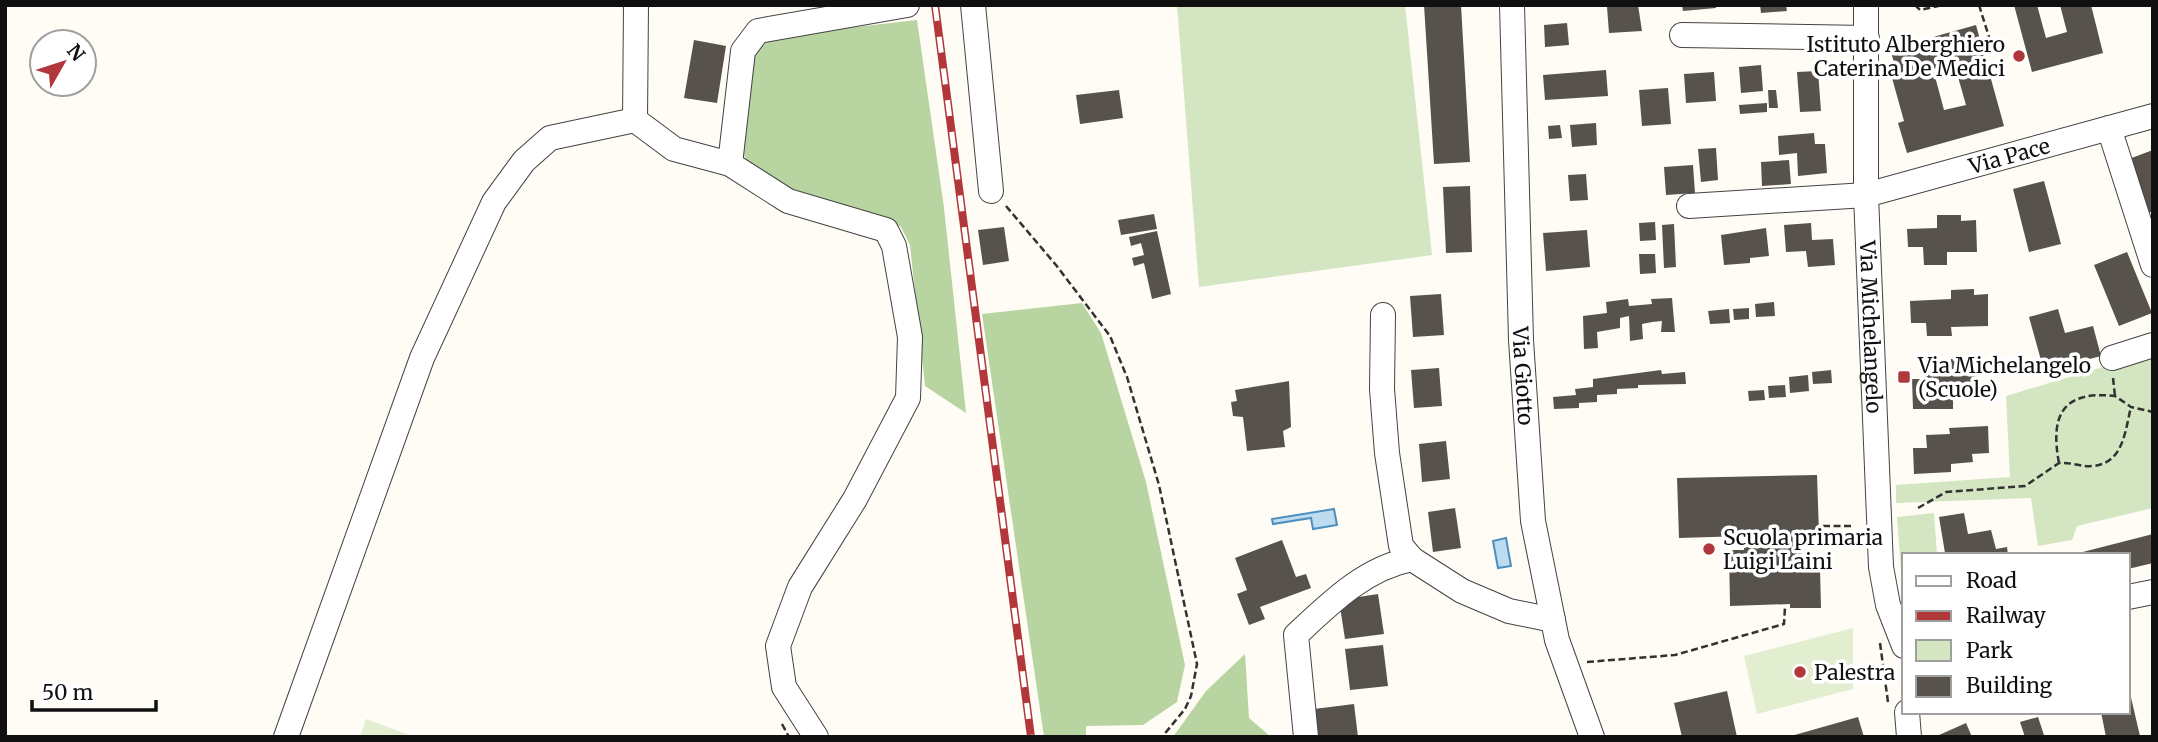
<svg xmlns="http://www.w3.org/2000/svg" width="2158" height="742" font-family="Merriweather,serif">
	<rect width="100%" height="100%" fill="#fefcf4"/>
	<path fill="#d3e5c1" d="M1177,5H1405L1432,255L1199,287Z
		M2153,352V508L2077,526L2072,540L2038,546L2031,498L1896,503V485L2010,477L2006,396Z
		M1934,513L1937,555H1904V611L1897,517Z"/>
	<path fill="#b7d4a1" d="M917,20L944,208L966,413L925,386L910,245L901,227L884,217L770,182L750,166L740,148L749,58L769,37Z
		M1082,303L1101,333L1146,482L1185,665L1177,702L1143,725L1086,726V737H1044L982,314Z
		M1245,654L1249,718L1271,737H1173L1206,691Z"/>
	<path fill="#e3eed1" d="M1853,628V689L1757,714L1744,656Z
		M366,719L415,737H360Z"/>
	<path fill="#bedcf0" stroke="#4d8fbf" stroke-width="2" d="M1334,509L1337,525L1313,529L1311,518L1273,524L1272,519Z
		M1506,538L1511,566L1498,568L1493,541Z"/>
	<path fill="#58524d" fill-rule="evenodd" d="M1424,5H1461L1470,162L1434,164Z
		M1638,5L1642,31L1609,33L1607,7Z
		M1682,5H1716V8L1683,11Z
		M1760,5H1786L1787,11L1761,13Z
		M2014,5H2037L2046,38L2067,32L2060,5H2091L2103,53L2032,72Z
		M1567,23L1569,45L1545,47L1544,25Z
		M1976,25L2004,126L1907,153L1898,123L1904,121L1892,78L1898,76L1890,49ZM1954,63L1966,105L1944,110L1933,69Z
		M694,40L726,46L717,103L684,98Z
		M1761,65L1763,91L1741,93L1739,67Z
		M1606,70L1608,96L1545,100L1543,75Z
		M1818,71L1821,111L1800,112L1797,72Z
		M1714,72L1716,101L1686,103L1684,74Z
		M1668,88L1671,124L1642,126L1639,90Z
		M1119,90L1123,118L1080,124L1076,95Z
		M1768,90H1776L1778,108H1769Z
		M1767,103V112L1740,114L1739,105Z
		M1596,123L1597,145L1572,147L1570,125Z
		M1560,125L1562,138L1549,139L1548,126Z
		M1814,133L1815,144H1825L1827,173L1798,176L1797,153L1779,155L1778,136Z
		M1716,148L1718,180L1701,182L1698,149Z
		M2153,150V211L2145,214L2126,160Z
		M1789,160L1791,184L1762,186L1761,162Z
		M1693,165L1695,193L1666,195L1664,167Z
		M1586,174L1588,200L1570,201L1568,175Z
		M2044,181L2061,244L2029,252L2013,189Z
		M1470,186L1472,252L1446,253L1443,187Z
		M1154,214L1157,229L1121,235L1118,220Z
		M1937,215H1961V221L1976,220L1977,252H1947V265H1924L1923,247H1908L1907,229L1937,228Z
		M1655,222L1656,240L1640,241L1639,223Z
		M1811,223L1812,240L1833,239L1835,265L1808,267L1806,251L1786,252L1784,225Z
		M1674,224L1676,267L1664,268L1662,225Z
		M1004,227L1009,261L983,265L978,230Z
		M1766,228L1769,256L1750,258V263L1724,265L1721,235Z
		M1587,230L1590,267L1546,271L1543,233Z
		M1157,231L1171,294L1152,299L1144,263L1134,266L1132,258L1144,255L1141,243L1131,246L1129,237Z
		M2127,252L2152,313L2119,326L2094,265Z
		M1639,254H1655L1656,273L1640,274Z
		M1974,289V295L1988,294V326L1951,327L1952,336H1927L1926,323H1911L1910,301L1951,299V290Z
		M1441,294L1444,335L1413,337L1410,296Z
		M1672,298L1675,332H1661L1662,321L1652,322L1642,324L1643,339L1630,341L1629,316L1620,318V328L1597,332L1598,348L1584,349L1583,316L1607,313L1606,302L1628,299L1629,306L1652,304L1651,299Z
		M1774,302L1775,316L1756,317L1755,304Z
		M1749,308V319L1734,320L1733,309Z
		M1729,309L1730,323L1710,324L1708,311Z
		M2058,309L2065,333L2093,326L2101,356L2044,371L2029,317Z
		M1977,358L1978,393H1953V409H1913L1912,379H1925V367L1951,366V359Z
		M1439,368L1442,406L1414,408L1411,370Z
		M1661,370L1662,374L1685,372L1686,384L1638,385V388L1617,389V394L1597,395V402L1579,403V408L1554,409L1553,397L1576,395L1575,389L1593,387V379Z
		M1831,370L1832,383L1813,384L1812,372Z
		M1808,375L1809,391L1790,393L1789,377Z
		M1289,381L1291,427L1283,431L1285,447L1247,451L1243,417L1233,416L1231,402L1237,401L1235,390Z
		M1785,385L1786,397L1769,398L1768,386Z
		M1764,390L1765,400L1749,401L1748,391Z
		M1988,426L1989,453L1972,454L1973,462L1951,464V472L1914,474L1913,448H1927L1926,435L1950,434L1949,428Z
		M1446,441L1450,479L1422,482L1419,444Z
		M1817,475L1819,533H1801L1802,570L1820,569L1821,608H1790V604L1730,606L1729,550H1744V536L1679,538L1677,478Z
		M1455,508L1461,548L1433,552L1428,512Z
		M1964,513L1968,534L1991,530L1996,549L2007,547L2008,555L1945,553L1939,517Z
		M2153,534V563L2128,569V555H2071Z
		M1282,540L1296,577L1306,574L1311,588L1260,607L1265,619L1249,625L1237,594L1247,590L1235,558Z
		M1378,594L1384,634L1345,639L1339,600Z
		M1383,645L1388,686L1350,690L1345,649Z
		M2129,689L2140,736L2106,737L2101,712H2128Z
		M1727,691L1737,737H1682L1674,703Z
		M1354,704L1358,737H1317L1314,709Z
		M1858,717L1864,737H1791V736Z
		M2038,717L2044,735L2025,737L2020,722Z
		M1966,723L1972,737H1940L1939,735Z"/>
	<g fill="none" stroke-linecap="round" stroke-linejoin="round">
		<g stroke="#434343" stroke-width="26">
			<g id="minor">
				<path d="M973,5L991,191"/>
				<path id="s1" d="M1512,5L1521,340L1533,521L1557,640L1592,737"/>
				<path id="s2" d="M1866,5V195L1881,567L1888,605L1904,646"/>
				<path d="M1682,35L1867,38"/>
				<path d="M635,120L636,5"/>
				<path d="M2109,128L2153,265"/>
				<path d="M730,164L743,51L758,31L907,5"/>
				<path id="s3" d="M1689,206L1866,195L2153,116"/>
				<path d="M1383,315L1382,389L1387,453L1401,546L1412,559L1462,591L1509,611L1553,620"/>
				<path d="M2112,358L2153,345"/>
				<path d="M2128,597L2153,592"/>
				<path d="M1907,712L1909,737"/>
				<path d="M286,737L422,358L494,202L524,161L550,138L635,120L674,149L730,164L788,201L886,230L894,246L910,337L908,398L855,499L800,587L778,646L784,687L816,737"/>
				<path d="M1306,737L1296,635C1330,603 1365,568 1412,559"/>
			</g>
		</g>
		<path stroke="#323232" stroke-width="2.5" stroke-dasharray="7 3.5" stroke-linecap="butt" d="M1915,5L1920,10L1943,5
			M1979,5L1989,37
			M1006,206L1056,265L1110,336L1127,377L1159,485L1197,664L1191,696L1185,709L1162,737
			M2113,378L2115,396
			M2059,463C2050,416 2062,390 2115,396L2131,407L2153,412
			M1918,508L1946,492L2025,486L2059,463C2071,462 2081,467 2092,466C2124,464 2125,430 2131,407
			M1823,526H1853
			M1880,643L1888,702
			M1587,662L1675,655L1784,624L1785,607
			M782,724L789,737"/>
		<use href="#minor" stroke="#fff" stroke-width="24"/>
		<g stroke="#b1373a" stroke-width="8">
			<path id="rail" d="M935,5L1031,737"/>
		</g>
		<use href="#rail" stroke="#fff" stroke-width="5" stroke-dasharray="16" stroke-linecap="butt"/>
	</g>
	<g fill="#b1373a" stroke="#fff" stroke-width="2.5">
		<circle cx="2019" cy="56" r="7"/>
		<rect x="1897" y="370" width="14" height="14" rx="3.5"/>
		<circle cx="1709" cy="549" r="7"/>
		<circle cx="1800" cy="672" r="7"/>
	</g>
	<g text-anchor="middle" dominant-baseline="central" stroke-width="7" stroke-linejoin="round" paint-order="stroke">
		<g font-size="21" fill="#101010" stroke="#fff" text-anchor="start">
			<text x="2005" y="44" text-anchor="end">Istituto Alberghiero<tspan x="2005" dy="24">Caterina De Medici</tspan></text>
			<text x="1918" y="365">Via Michelangelo<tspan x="1918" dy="24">(Scuole)</tspan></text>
			<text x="1723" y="537">Scuola primaria<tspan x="1723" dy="24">Luigi Laini</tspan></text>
			<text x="1814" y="672">Palestra</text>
		</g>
		<g font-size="21" fill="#101010" stroke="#fff">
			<text stroke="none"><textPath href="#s3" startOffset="326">Via Pace</textPath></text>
			<text stroke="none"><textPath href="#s2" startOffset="322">Via Michelangelo</textPath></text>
			<text stroke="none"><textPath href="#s1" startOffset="371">Via Giotto</textPath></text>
		</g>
	</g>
	<rect width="2158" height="742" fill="none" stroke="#101010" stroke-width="14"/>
	<rect x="1902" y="553" width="228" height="161" fill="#ffffff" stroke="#9f9f9f" stroke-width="2"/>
	<rect x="1916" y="576" width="35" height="10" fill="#ffffff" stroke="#9f9f9f" stroke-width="2"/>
	<text x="1966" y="588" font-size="21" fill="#101010">Road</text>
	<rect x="1916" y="611" width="35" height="10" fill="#b1373a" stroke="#9f9f9f" stroke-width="2"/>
	<text x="1966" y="623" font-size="21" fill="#101010">Railway</text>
	<rect x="1916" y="640" width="35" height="21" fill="#d3e5c1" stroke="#9f9f9f" stroke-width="2"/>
	<text x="1966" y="658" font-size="21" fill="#101010">Park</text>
	<rect x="1916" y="676" width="35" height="21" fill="#58524d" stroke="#9f9f9f" stroke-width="2"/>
	<text x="1966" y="693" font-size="21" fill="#101010">Building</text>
	<g transform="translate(63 63) rotate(51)"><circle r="33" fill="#ffffff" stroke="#9f9f9f" stroke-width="2"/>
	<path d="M0-5L12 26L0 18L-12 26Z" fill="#b1373a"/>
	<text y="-10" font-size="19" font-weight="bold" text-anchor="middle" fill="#101010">N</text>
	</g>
	<path d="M32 700v10h124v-10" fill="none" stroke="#101010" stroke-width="3.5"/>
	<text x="42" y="700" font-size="21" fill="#101010" stroke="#ffffff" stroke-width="5" paint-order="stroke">50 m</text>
</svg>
